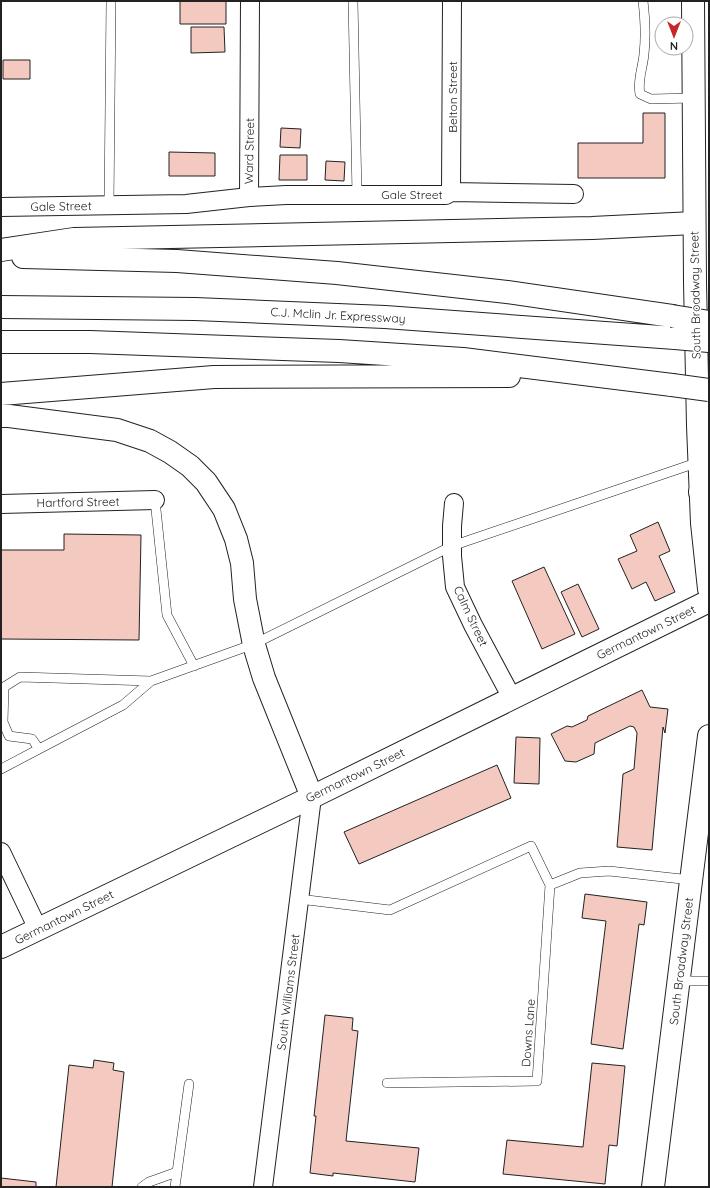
<svg xmlns="http://www.w3.org/2000/svg" width="710" height="1188" font-family="Quicksand,sans-serif">
	<rect width="100%" height="100%" fill="#fff"/>
	<path fill="#f3c9c0" stroke="#222" d="M180,1H226V24H180Z
		M191,27H224L225,52L191,53Z
		M3,60H30V79H3Z
		M643,113H665V178H578V143H643Z
		M281,128L301,129L300,148L280,147Z
		M169,152L215,153V176H169Z
		M280,155H307V180H279Z
		M326,161L345,162L344,181L325,180Z
		M658,522L670,551L659,556L675,592L655,601L646,582L632,589L618,559L637,551L630,535Z
		M64,534L141,535L139,640L1,639V550H64Z
		M544,567L575,634L542,649L512,581Z
		M578,584L599,629L582,637L561,592Z
		M642,690L650,707L668,709L665,733L663,727L652,850L617,847L623,774L634,769L637,733L634,727L630,726L595,743L594,754L576,762L565,761L551,734L567,726L572,727L587,720L588,716Z
		M516,737L540,738L539,784L514,783Z
		M497,765L511,798L359,864L344,832Z
		M585,894L647,902L644,925L639,924L623,1049L591,1044L606,921L582,918Z
		M325,1015L353,1018L352,1030L358,1031L346,1141L419,1148L415,1182L333,1173V1176L310,1173L316,1116H314Z
		M94,1060L114,1063L113,1070L124,1072L112,1187H56L69,1065L93,1068Z
		M592,1063L625,1066L617,1146L609,1145L605,1184L503,1174L507,1140L583,1147Z
		M1,1178L36,1182V1187H1Z"/>
	<g fill="none" stroke-linecap="round" stroke-linejoin="round">
		<g stroke="#222" stroke-width="10">
			<path id="lane" d="M353,1L357,195
				M643,1C645,18 646,37 644,54C643,67 637,81 640,94L651,99L693,98
				M109,205L111,1
				M155,500L167,615L194,666
				M39,749L123,705L151,681
				M1,769L39,749L32,739L9,736L3,722L4,687L20,677L151,681L254,644L452,546L699,462
				M299,899L390,910L531,846L550,885L580,873L609,871L691,880
				M679,981H709
				M387,1083L537,1081L550,885
				M142,1187L149,1182L177,1172
				M175,1187L189,1084"/>
		</g>
		<g stroke="#222" stroke-width="20">
			<path id="street" d="M451,192L452,1
				M249,197L250,1
				M1,207L186,204L249,197L286,195H446L451,192L574,194
				M454,503L452,526V556L455,587L473,625L512,698
				M1,504L155,500
				M1,852L38,929
				M263,1187L312,797"/>
		</g>
		<g stroke="#222" stroke-width="24">
			<path id="secondary" d="M693,1L695,282L698,426L702,523L709,589
				M653,1187L709,736"/>
		</g>
		<g stroke="#222" stroke-width="24">
			<path id="primary" d="M700,492L709,506
				M1,947L312,797L709,601"/>
		</g>
		<g stroke="#222" stroke-width="24">
			<path id="highway" d="M1,250L74,239L592,228L694,223
				M23,257L177,261L337,273L507,292L672,316
				M1,307L195,309L385,317L675,338
				M1,342H90L339,351L463,359L672,385
				M1,394L214,377L509,376
				M1,416H9L117,430L150,441L170,452L190,466L206,482L224,509L236,539L242,563L245,599L254,645L264,678L312,797"/>
		</g>
		<use href="#lane" stroke="#fff" stroke-width="9"/>
		<use href="#street" stroke="#fff" stroke-width="18"/>
		<use href="#secondary" stroke="#fff" stroke-width="22"/>
		<use href="#primary" stroke="#fff" stroke-width="22"/>
		<use href="#highway" stroke="#fff" stroke-width="22"/>
		<g stroke="#222" stroke-width="24" stroke-linecap="butt">
			<path id="highway-bridge" d="M672,316L709,322
				M675,338L709,341
				M672,385L709,390"/>
		</g>
		<use href="#highway-bridge" stroke="#fff" stroke-width="22"/>
	</g>
	<g text-anchor="middle" dominant-baseline="central" stroke-width="3" stroke-linejoin="round" paint-order="stroke">
		<g font-size="12" fill="#222" stroke="#fff">
			<text transform="translate(452 97) rotate(-90)">Belton Street</text>
			<text transform="translate(249 151) rotate(-89)">Ward Street</text>
			<text x="412" y="194">Gale Street</text>
			<text transform="translate(61 206) rotate(-1)">Gale Street</text>
			<text transform="translate(695 295) rotate(-91)">South Broadway Street</text>
			<text transform="translate(338 315) rotate(3)">C.J. Mclin Jr. Expressway</text>
			<text transform="translate(78 502) rotate(-1)">Hartford Street</text>
			<text transform="translate(471 616) rotate(65)">Calm Street</text>
			<text transform="translate(646 632) rotate(-26)">Germantown Street</text>
			<text transform="translate(355 775) rotate(-26)">Germantown Street</text>
			<text transform="translate(64 917) rotate(-26)">Germantown Street</text>
			<text transform="translate(681 961) rotate(-83)">South Broadway Street</text>
			<text transform="translate(288 992) rotate(-83)">South Williams Street</text>
			<text transform="translate(528 1033) rotate(-86)">Downs Lane</text>
		</g>
	</g>
	<rect width="710" height="1188" fill="none" stroke="#222222" stroke-width="4"/>
	<g transform="translate(674 36) rotate(180)"><circle r="19" fill="#ffffff" stroke="#a7a7a7"/>
	<path d="M0-3L7 15L0 10L-7 15Z" fill="#c62828"/>
	<text y="-6" font-size="11" font-weight="bold" text-anchor="middle" fill="#222222">N</text>
	</g>
</svg>
